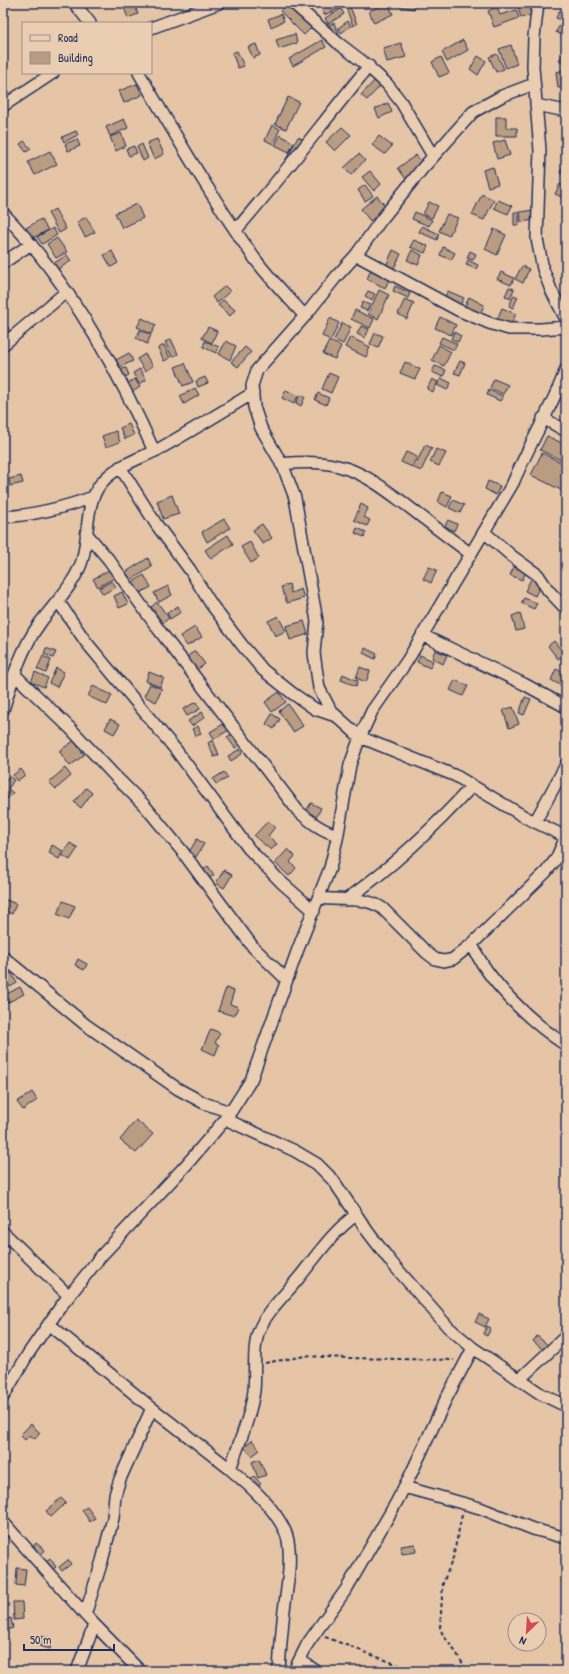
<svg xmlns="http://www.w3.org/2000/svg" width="569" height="1674" font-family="'Patrick Hand',sans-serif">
	<rect width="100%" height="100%" fill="#e5c5a6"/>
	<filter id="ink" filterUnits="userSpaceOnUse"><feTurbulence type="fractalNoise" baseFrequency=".025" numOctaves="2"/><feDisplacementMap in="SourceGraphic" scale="8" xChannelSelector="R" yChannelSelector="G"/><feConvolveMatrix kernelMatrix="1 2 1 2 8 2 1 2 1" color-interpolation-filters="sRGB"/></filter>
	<g filter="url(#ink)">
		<path fill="#ba9c82" stroke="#1b2f5e" d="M122,3H134L138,14L128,18Z
			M288,3L312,27L304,35L280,11Z
			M319,3H344L345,6L324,15Z
			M388,3L393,14L374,23L369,11Z
			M399,3H415L414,9L398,6Z
			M517,3H528L531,15L521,18Z
			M350,7L357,24L353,26L346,8Z
			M497,7L500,15L516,10L519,18L494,27L488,11Z
			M341,9L344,14L328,24L325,18Z
			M559,11L566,13V22L556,18Z
			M281,14L284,21L271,27L268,19Z
			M348,21L351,26L341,33L338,28Z
			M334,23L339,34L333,36L329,25Z
			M561,23L566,25V37L556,32Z
			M295,34L297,43L279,49L276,40Z
			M322,40L326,47L293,66L289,59Z
			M463,40L468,50L447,62L442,52Z
			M401,43L406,57L387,62L383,48Z
			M256,44L260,55L253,58L248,47Z
			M511,45L517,64L506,68L499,49Z
			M237,51L244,66L238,68L232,53Z
			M564,52L566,53V64L559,60Z
			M497,54L504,69L496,72L489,57Z
			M478,56L486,61L478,75L470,69Z
			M441,57L449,73L439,77L432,62Z
			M564,70L566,87L558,88L556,72Z
			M375,80L381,85L367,100L361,95Z
			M137,84L142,95L124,103L119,91Z
			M288,97L299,102L286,129L275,124Z
			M388,103L392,112L379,118L375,109Z
			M496,117H506V128H517V136H496Z
			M124,119L128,128L110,136L106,127Z
			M272,125L280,129L273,144L265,140Z
			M342,127L351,135L335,151L326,142Z
			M76,131L78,135L64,142L62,137Z
			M121,133L126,146L116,151L110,137Z
			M280,135L294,143L289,152L275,145Z
			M379,136L392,146L385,154L372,145Z
			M298,137L307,141L294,166L285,161Z
			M77,139L80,146L68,151L65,144Z
			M157,139L164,154L154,159L147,143Z
			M505,140L510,155L497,159L493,143Z
			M24,141L31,149L26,152L20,144Z
			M142,144L148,158L143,161L137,147Z
			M134,146L137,153L129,156L126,149Z
			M50,151L57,164L35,175L28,162Z
			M359,154L365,160L351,175L344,168Z
			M416,155L424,165L406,179L398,168Z
			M564,163L566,164V175L560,173Z
			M493,167L498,184L488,187L483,170Z
			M370,171L381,184L374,191L362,177Z
			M560,184L566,187V199L555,194Z
			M365,185L373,196L365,201L358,190Z
			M482,194L494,200L484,220L472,215Z
			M377,196L387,208L370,221L361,209Z
			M498,200L512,206L508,214L494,208Z
			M429,202L438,206L432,218L423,214Z
			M137,204L143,218L122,228L115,213Z
			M55,209L66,229L59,233L48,213Z
			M533,210L534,220L521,222L520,212Z
			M415,212L432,220L429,226L412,219Z
			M514,212H519V225H514Z
			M447,214L458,218L449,236L439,231Z
			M86,217L95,232L85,237L77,222Z
			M41,219L48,230L33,238L26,228Z
			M422,226L439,234L437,240L419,232Z
			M53,228L57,235L42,244L37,237Z
			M494,229L506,235L497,255L485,249Z
			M57,238L67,252L56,258L47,244Z
			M414,240L428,246L425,253L410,247Z
			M443,247L455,253L451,260L440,255Z
			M393,250L401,254L393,270L386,266Z
			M412,250L422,255L418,265L407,260Z
			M112,251L118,263L111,267L104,255Z
			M470,251L476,254L473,260L467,258Z
			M566,254V269L560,266Z
			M67,255L71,261L58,269L54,263Z
			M468,260L478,265L476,269L466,265Z
			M522,266L529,269L523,283L515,279Z
			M371,269L390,278L385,288L367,279Z
			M501,272L514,278L511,285L497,279Z
			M225,286L230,291L217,303L212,297Z
			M395,286L410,293L408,298L393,291Z
			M509,287L514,289L510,299L505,296Z
			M379,290L389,295L378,319L368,314Z
			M368,291L375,294L372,300L365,296Z
			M448,291L464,298L460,305L444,298Z
			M514,295L518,297L513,308L509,306Z
			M469,297L484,305L480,315L464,308Z
			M405,299L414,303L407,319L398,314Z
			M223,300L235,310L230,316L218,305Z
			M363,302L370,305L367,311L360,308Z
			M502,308L516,314L509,328L496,322Z
			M355,310L374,319L370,328L351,319Z
			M440,317L456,325L451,335L435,328Z
			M142,318L156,325L151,334L137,327Z
			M330,318L339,323L331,340L322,336Z
			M342,323L351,327L343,344L334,340Z
			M6,324L11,333L3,338V326Z
			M361,326L369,329L365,338L357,334Z
			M208,327L217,331L212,343L202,338Z
			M140,330L151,335L147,344L136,338Z
			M454,332L461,336L458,342L451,339Z
			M375,333L383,336L378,348L370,344Z
			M350,337L370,347L366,357L345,347Z
			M442,337L457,344L454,350L439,343Z
			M171,339L178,354L172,357L165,342Z
			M205,341L219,347L216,353L203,347Z
			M226,341L236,346L230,360L219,354Z
			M329,341L341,346L335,359L323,354Z
			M164,345L170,358L164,361L158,348Z
			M439,345L451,352L444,366L432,360Z
			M245,347L251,352L238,367L231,362Z
			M129,353L133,361L120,367L116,360Z
			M145,354L153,366L145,371L137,359Z
			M460,361L465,363L460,375L454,373Z
			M405,362L420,369L415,379L400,373Z
			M185,363L193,382L183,386L175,367Z
			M435,366L446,370L443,377L432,372Z
			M126,368L129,375L123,378L119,370Z
			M140,369L146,380L139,384L133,373Z
			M329,373L338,377L331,393L322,389Z
			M205,377L208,383L198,387L196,381Z
			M441,378L451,383L447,390L437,385Z
			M135,379L140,387L131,393L126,384Z
			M432,379L438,382L433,392L427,389Z
			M494,379L508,385L503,394L490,388Z
			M195,388L199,395L184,404L180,396Z
			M286,390L298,396L294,404L282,398Z
			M489,390L503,396L500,401L487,395Z
			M318,393L329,398L326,405L315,400Z
			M300,395L305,397L301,406L296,403Z
			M129,424L134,435L125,439L120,428Z
			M116,431L120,442L106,447L102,436Z
			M547,436L566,445V450L561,460L540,450Z
			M425,445L432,448L421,471L414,468Z
			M436,449L446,453L439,466L430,462Z
			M406,452L417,457L412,467L401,462Z
			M542,453L566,465V486L563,491L531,475Z
			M21,476L23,483L10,486L9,479Z
			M488,481L500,486L496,495L485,489Z
			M442,492L452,496L447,507L438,502Z
			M172,495L179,514L163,519L157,501Z
			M453,500L464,505L460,513L449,508Z
			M361,504L368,508L364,517L370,520L367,526L354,520Z
			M224,519L230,528L207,542L202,532Z
			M448,520L457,524L454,531L445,526Z
			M262,524L272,538L263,544L253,530Z
			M357,528L366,532L364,537L355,533Z
			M228,535L233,544L211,559L205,550Z
			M250,542L259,558L251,563L241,547Z
			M148,558L152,567L131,580L126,572Z
			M429,567L437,570L431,583L423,579Z
			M514,567L526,572L522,580L510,575Z
			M109,570L114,578L98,587L93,579Z
			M144,575L151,587L138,594L131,583Z
			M532,577L542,582L535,596L525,591Z
			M112,581L116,587L103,594L99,588Z
			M289,584L291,593L301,589L304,598L287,603L281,587Z
			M168,586L172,595L159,602L154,593Z
			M122,592L128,604L119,608L114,596Z
			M524,598L537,603L534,609L521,603Z
			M157,602L169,618L163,623L151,607Z
			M178,606L181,612L170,619L167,613Z
			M520,613L524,629L516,631L512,616Z
			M278,616L286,631L275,636L268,621Z
			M304,621L308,634L290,640L286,626Z
			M195,627L202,637L187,646L180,636Z
			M554,641L564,654L558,659L548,646Z
			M46,648L56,652L53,658L44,654Z
			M365,648L377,654L375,659L363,653Z
			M435,650L447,655L443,664L432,658Z
			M195,651L205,664L194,672L185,658Z
			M420,655L433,661L430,668L417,662Z
			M43,656L51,660L46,673L37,669Z
			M360,667L370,671L366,682L356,678Z
			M56,668L64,672L57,687L49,683Z
			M556,669L566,674L562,686L551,680Z
			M35,672L48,678L44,687L31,682Z
			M149,672L164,678L160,687L146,681Z
			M343,674L358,681L356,686L341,680Z
			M455,680L468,686L463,696L450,690Z
			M150,684L162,689L156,702L144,696Z
			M93,686L112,695L107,705L88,696Z
			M279,692L286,702L272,712L265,702Z
			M525,697L531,699L524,715L519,713Z
			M196,702L200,709L187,716L183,709Z
			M288,704L303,726L293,732L279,711Z
			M513,707L519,724L509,728L503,710Z
			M202,712L205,717L192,726L188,721Z
			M272,714L280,719L274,729L266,724Z
			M110,719L120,724L114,734L105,729Z
			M225,723L229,730L214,739L210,732Z
			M198,726L201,734L196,736L192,729Z
			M234,733L241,744L235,748L227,737Z
			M213,740L219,755L214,757L208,743Z
			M74,741L84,755L70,766L59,751Z
			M240,749L242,754L231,761L228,756Z
			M65,768L71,776L56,789L49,782Z
			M21,769L25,775L17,781L13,775Z
			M224,772L228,778L216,784L213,779Z
			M9,776L14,780L8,789L13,793L7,799L3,796V784Z
			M86,788L92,793L81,808L74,802Z
			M311,803L321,808L316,818L305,813Z
			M268,821L275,827L268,836L277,844L271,850L254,836Z
			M197,839L204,844L196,857L189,852Z
			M70,843L78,848L70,860L62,855Z
			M52,845L63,851L59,859L49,853Z
			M288,849L295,856L290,862L296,868L289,876L275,863Z
			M208,866L214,875L208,879L202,870Z
			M224,870L232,875L224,888L216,883Z
			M4,899L16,904L12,914L3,910Z
			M63,901L75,906L69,919L57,914Z
			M78,959L87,964L84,970L75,965Z
			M11,973L17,983L10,987L4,976Z
			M20,987L24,994L3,1005V996Z
			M226,988L234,991L230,1004L238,1007L234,1016L218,1011Z
			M211,1029L220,1033L215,1043L219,1045L215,1055L202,1049Z
			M32,1092L37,1100L23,1110L17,1102Z
			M136,1120L153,1134L136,1153L120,1140Z
			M479,1314L489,1319L485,1327L475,1322Z
			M487,1326L491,1328L487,1336L483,1334Z
			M537,1336L548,1345L543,1350L533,1341Z
			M31,1424L40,1433L35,1439L30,1435L25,1440L20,1435Z
			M252,1440L260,1450L252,1456L244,1447Z
			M259,1459L266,1475L258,1478L252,1462Z
			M254,1476L261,1484L256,1488L249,1481Z
			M61,1498L66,1503L51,1517L46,1511Z
			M87,1507L95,1518L90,1522L82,1510Z
			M36,1543L45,1550L41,1555L32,1549Z
			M415,1544L416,1552L402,1554L401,1546Z
			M50,1558L56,1567L51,1571L45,1562Z
			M68,1560L71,1564L62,1571L59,1567Z
			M17,1568L26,1569L24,1586L16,1585Z
			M13,1602H22L23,1619L14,1620Z
			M11,1618L13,1628L6,1630L3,1620Z
			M41,1636L52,1639L50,1649L39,1646Z"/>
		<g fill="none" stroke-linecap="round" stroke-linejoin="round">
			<g stroke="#1b2f5e" stroke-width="14">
				<path id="minor" d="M74,3L90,23
					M293,3L338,43L363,62L387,84L401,102L433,156
					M538,3L534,37L533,67L540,150L537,239L543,269L551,290L566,319
					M151,28L219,3
					M139,73C176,136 213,200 255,259C270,279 288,297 305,316
					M534,84L502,96L473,112L422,169L381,220L356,255L336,277L305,316L257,370L252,386L254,407L261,428L283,466L295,498L317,621L314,653L319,688L331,711L360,737L456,776L525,817L566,837
					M536,105L566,111
					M3,106L53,73
					M3,213C67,279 117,368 154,451
					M236,230C282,177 324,121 369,66
					M356,255L458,310L489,323L509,329H541L566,327
					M3,263L31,244
					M3,345L66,292
					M543,418L566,431
					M281,464C303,462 324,461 345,468C367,475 386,490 405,504C427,521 449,538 471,554
					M120,467L156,524L190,570L211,604L242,645L263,670L292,693L315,709L336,716
					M3,517C35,515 63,508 93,497
					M484,532L513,557L538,575L548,590L566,609
					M86,533L109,560L159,630L298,811C311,822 322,831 338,835
					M58,601L86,642L176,750L249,849L281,882L314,911
					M422,635L524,684L566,707
					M14,674L71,729L114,775L145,806L182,851L253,947L287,980
					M3,710C12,680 21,649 40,623C54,604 72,587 81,564C91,536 82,500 106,478C121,464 141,458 159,449C191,431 222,412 253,393
					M535,822L566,765
					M319,898C340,901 364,896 382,908L427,953L435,959L444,961L453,959L472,944L546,872L556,859L566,837
					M346,900C392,867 434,828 472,786
					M472,944C487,981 533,1024 566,1045
					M3,957L86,1025L178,1089L204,1103L230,1112
					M225,1119L295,1151L317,1164L333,1180L368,1232L391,1262L448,1327L473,1348L541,1394L566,1406
					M3,1232L69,1296
					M49,1324L148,1405L230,1469C250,1486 274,1507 285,1531C294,1550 287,1589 284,1610C282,1630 280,1651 279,1671
					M520,1379L566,1336
					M3,1397L28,1354L61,1306L101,1256L187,1164L228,1116L251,1080L298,949L330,868L337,839L350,765L360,737L372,711L407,661L513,483C529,444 552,408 566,369
					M230,1469C239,1443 250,1418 254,1391C256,1372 252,1352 258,1333C265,1313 284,1296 297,1280C316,1257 332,1232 356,1215
					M404,1487L480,1508L533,1529L566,1538
					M3,1522L90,1620L140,1671
					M85,1615L102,1561L113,1518L115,1495L120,1479L152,1408
					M300,1660L316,1671
					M77,1671L94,1625
					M294,1671L308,1643L347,1588L396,1503L411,1474L445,1401L473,1348"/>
			</g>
			<path stroke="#1b2f5e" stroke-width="2" stroke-dasharray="4 3" stroke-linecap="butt" d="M265,1363L305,1356L347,1358L454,1360
				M462,1515L453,1558L443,1583L440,1628L443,1635L457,1654L467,1671
				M325,1637L414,1671"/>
			<use href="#minor" stroke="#ebcdb2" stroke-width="11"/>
		</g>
	</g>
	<rect width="569" height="1674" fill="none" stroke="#ebcdb2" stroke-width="16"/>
	<rect x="8" y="8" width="553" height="1658" fill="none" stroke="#1b2f5e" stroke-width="1.5" filter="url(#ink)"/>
	<rect x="22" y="22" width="130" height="52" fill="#ebcdb2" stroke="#988e90"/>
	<rect x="30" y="35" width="20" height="6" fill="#ebcdb2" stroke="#988e90"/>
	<text x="58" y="42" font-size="12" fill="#1b2f5e">Road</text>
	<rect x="30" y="52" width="20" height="12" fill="#ba9c82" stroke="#988e90"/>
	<text x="58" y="62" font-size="12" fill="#1b2f5e">Building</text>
	<g transform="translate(527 1632) rotate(205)"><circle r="19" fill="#ebcdb2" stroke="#988e90"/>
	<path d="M0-3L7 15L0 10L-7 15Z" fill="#d1495b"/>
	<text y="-6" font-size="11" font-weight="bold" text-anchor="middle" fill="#1b2f5e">N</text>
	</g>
	<path d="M24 1644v6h90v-6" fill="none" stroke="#1b2f5e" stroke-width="2"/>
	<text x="30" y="1644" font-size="12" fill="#1b2f5e" stroke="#ebcdb2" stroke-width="3" paint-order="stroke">50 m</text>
</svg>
